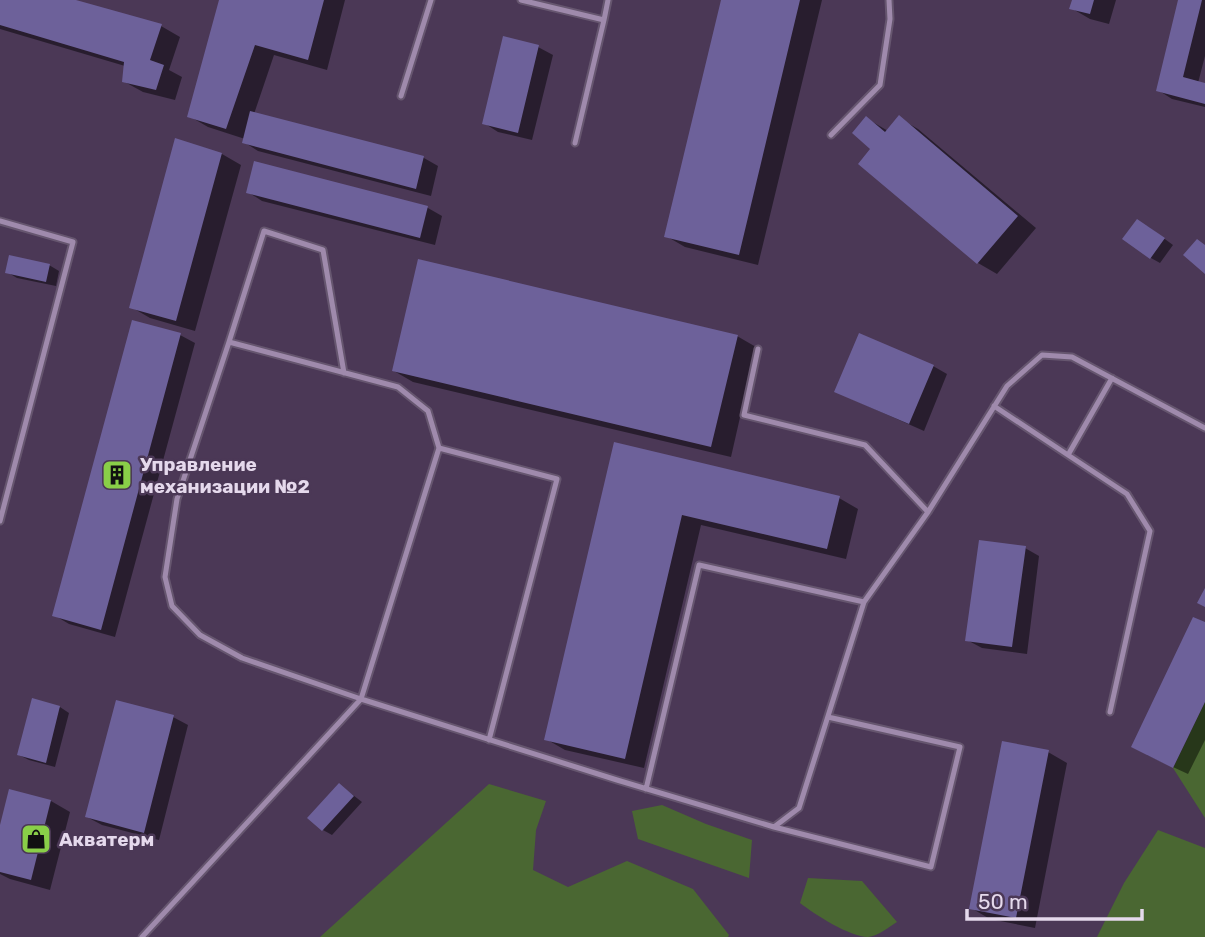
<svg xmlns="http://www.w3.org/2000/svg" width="1205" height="937" font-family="Rubik,sans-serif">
	<rect width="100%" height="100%" fill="#4b3856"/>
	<path fill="#4a6732" d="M1205,702V818L1173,768Z
		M489,784L546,801L536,830L533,870L568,887L627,861L693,889L729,935L728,937H320Z
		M662,805L706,824L752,840L749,878L638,839L632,811Z
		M1158,830L1205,848V937H1097L1124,883Z
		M808,878L862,881L897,922C889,927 878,936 868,937C850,937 814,914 800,903Z"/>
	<path fill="#0007" d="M0,0H69L161,26L180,37L169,70L182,77L175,100L143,92L123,81L125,66L0,29Z
		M221,0H345L327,70L274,55L254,114L424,158L438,166L431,196L258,151L244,142L245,139L208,127L189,116Z
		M723,0H822L758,265L685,247L666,236Z
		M1074,0H1116L1109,24L1090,19L1071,8Z
		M1180,0H1205V56L1198,83L1205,85V107L1172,99L1158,90Z
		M538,47L553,55L532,140L498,132L484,123Z
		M866,118L888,131L899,118L918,129L1036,228L997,274L978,263L861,164L873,149Z
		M176,140L222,154L241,165L195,331L150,318L131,307Z
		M255,163L428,208L442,216L435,245L262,201L248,192Z
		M1147,226L1173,245L1160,263L1151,258Z
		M49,265L59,271L56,286L17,278L7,272Z
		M180,335L195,343L115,637L69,624L54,615Z
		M737,336L756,347L731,457L413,382L394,371Z
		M933,366L947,374L924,431L836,392Z
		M615,445L839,498L858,509L846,559L701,525L644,768L565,750L546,739Z
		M1025,548L1039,556L1027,654L982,648L967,640Z
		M1205,624V740L1188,774L1147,755Z
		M60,707L69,713L55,767L29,760L19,755Z
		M173,717L188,725L159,840L102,825L87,817Z
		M1048,752L1067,763L1035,928L990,919L971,908Z
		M340,785L362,802L332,835L323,830Z
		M51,801L70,812L50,890L10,879L0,874V832Z"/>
	<path fill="#6d619a" d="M0,0H76L162,24L150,60L164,65L156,90L122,82L124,62L0,25Z
		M219,0H324L308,60L255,45L226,129L187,117Z
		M721,0H800L739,255L664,237Z
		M1072,0H1094L1090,14L1069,9Z
		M1178,0H1202L1183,77L1205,83V104L1156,91Z
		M503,36L539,45L518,133L482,124Z
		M250,111L424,156L416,189L242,143Z
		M899,115L1018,216L977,264L858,164L870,149L852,133L866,116L885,132Z
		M175,138L222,153L176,321L129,308Z
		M254,161L428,206L420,238L246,193Z
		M1137,219L1165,238L1150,259L1122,239Z
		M1197,239L1205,245V274L1183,255Z
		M9,255L50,264L46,282L5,273Z
		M418,259L738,335L711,447L392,371Z
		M132,320L181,333L101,630L52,616Z
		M859,333L934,365L909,424L834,392Z
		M614,442L840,496L827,549L682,515L625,759L544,740Z
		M979,540L1026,546L1012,647L965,641Z
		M1205,588V607L1197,603Z
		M1193,617L1205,622V702L1173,768L1131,747Z
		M32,698L60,706L46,763L17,755Z
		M116,700L174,715L144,833L85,817Z
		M1002,741L1049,750L1016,918L969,909Z
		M339,783L354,796L322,831L307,818Z
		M9,789L51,800L31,880L0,872V825Z"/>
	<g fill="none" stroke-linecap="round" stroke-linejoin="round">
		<g stroke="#66566f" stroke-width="9">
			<path id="service" d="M521,0L604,20L608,0
				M401,96L431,0
				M831,135L880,85L890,19L889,0
				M575,143L604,20
				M0,221L73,242L0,521
				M229,342L264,231L323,250L344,373
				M758,349L744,415L865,445L928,512
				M994,406L1068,455
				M439,448L428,411L398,387L229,342L177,499L165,577L172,606L200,635L242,658L361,699L439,448L557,479L489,740
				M1110,712L1150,531L1127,494L1068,455L1112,378
				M646,789L699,565L864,602
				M774,827L931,867L960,747L828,717
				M142,937L361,699L617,780L774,827L799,808L864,602L928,512L1007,386L1042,355L1072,357L1205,428"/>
		</g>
		<use href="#service" stroke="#9f8aac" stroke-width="5"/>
	</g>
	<defs>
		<g id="building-square" transform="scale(1.575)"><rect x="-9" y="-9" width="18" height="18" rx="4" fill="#89cf48" stroke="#4b3856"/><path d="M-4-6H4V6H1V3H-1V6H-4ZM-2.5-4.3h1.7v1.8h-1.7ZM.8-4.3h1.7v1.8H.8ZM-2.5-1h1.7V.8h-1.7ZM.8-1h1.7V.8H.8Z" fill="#111"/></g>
		<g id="shop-square" transform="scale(1.575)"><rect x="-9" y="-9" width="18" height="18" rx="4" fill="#89cf48" stroke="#4b3856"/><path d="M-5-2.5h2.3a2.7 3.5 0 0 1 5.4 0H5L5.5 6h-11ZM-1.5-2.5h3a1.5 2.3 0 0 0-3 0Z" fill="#111"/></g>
	</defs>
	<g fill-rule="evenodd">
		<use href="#building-square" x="117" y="475"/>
		<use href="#shop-square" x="36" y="839"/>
	</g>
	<g text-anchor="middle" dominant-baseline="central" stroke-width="5" stroke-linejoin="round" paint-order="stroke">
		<g font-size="19" font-weight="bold" fill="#e5d9ec" stroke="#4b3856" text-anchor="start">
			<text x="140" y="464">Управление<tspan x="140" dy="22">механизации №2</tspan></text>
			<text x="59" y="839">Акватерм</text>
		</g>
	</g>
	<path d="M967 909v10h175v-10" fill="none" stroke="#e5d9ec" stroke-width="3.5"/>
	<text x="978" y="909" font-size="21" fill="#e5d9ec" stroke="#4b3856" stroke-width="5" paint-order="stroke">50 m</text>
</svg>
